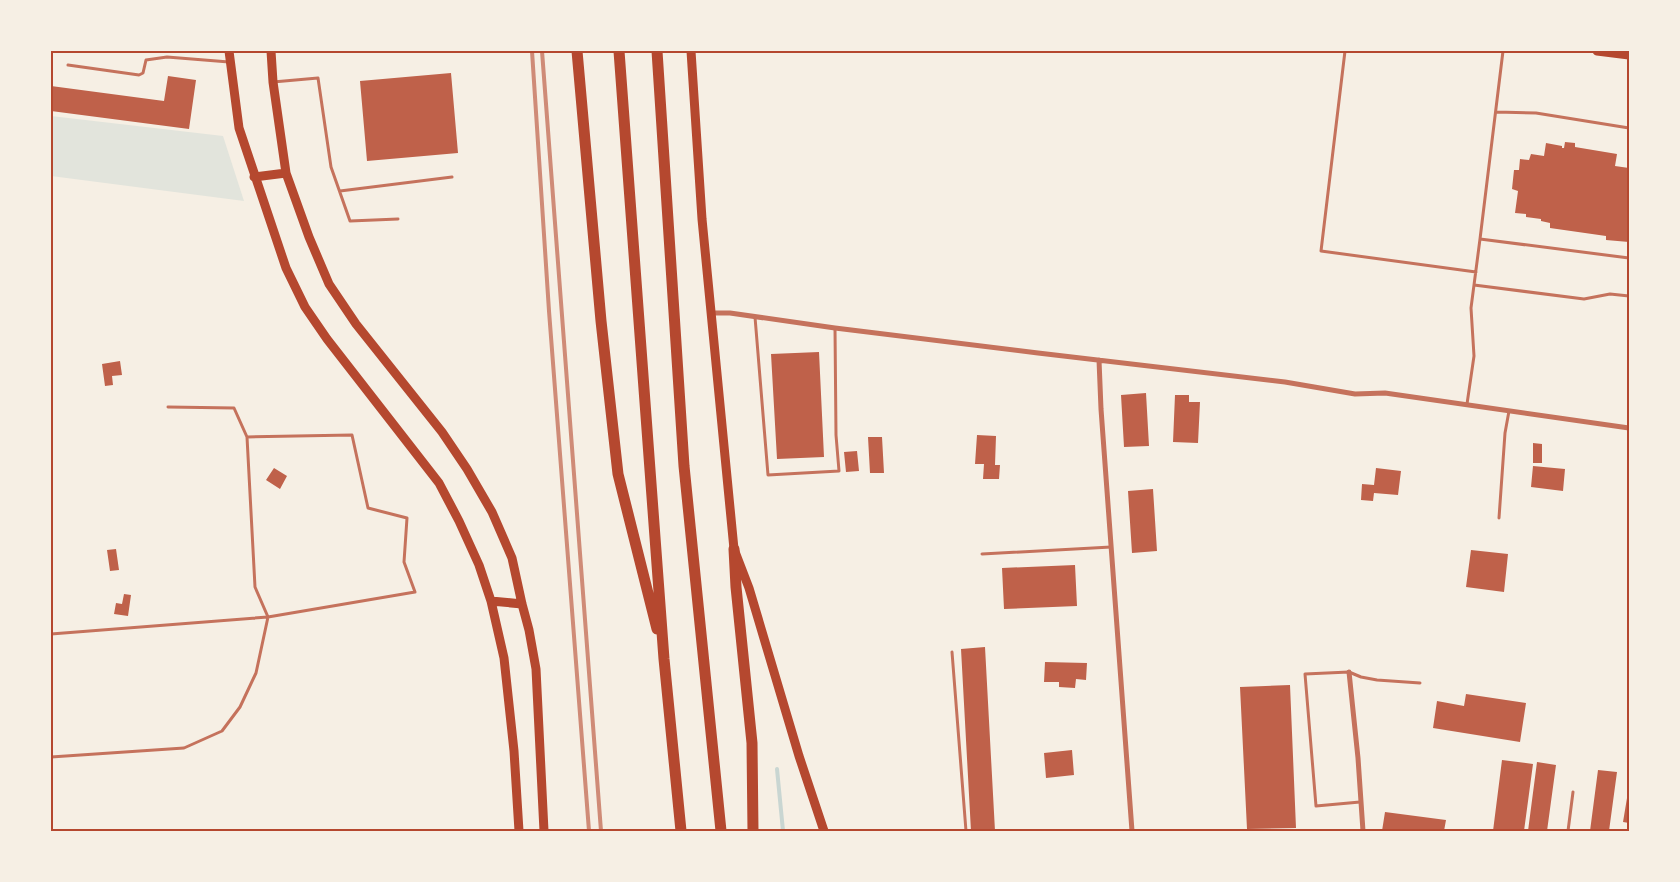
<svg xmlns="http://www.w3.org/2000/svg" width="1680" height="882" font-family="'Archivo Narrow',sans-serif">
	<rect width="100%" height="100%" fill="#f6efe4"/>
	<path fill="#e2e4dc" d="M51,116L223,136L244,201L51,176Z"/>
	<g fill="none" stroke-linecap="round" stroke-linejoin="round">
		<path stroke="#c9d6d2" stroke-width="4" d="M777,769L783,831"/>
	</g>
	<path fill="#bf614a" d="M451,73L458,153L367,161L360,81Z
		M168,76L196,80L189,129L51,111V86L164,101Z
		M1565,142L1575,143V147L1617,154L1615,166L1629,168V242L1606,240V236L1550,228V223L1541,221V219L1526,217V214L1515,213L1518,191L1512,189L1514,170H1519L1520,159L1529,160L1531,154L1544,156L1546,143L1562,146V148H1564Z
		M819,352L824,457L777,459L771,354Z
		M120,361L122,375L112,376L113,385L105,386L102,364Z
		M1146,393L1149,446L1124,447L1121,395Z
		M1175,395H1189V402H1200L1198,443L1173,442Z
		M977,435L996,436L995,465H1000L999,479H983L984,464H975Z
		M868,437H882L884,473H870Z
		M1533,443L1542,444V463H1533Z
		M857,451L859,471L846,472L844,452Z
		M1533,466L1565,469L1563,491L1531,487Z
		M274,468L287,476L280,489L266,480Z
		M1376,468L1401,471L1398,495L1374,493L1373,501L1361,500L1362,484L1374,485Z
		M1153,489L1157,551L1132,553L1128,491Z
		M116,549L119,570L110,571L107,550Z
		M1471,550L1508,554L1504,592L1466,587Z
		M1075,565L1077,606L1004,609L1002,568Z
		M124,594L131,595L128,616L114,614L116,603L122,604Z
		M985,647L995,831H971L961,649Z
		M1045,662L1087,663L1086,680L1076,679L1075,688L1059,687V682H1044Z
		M1290,685L1296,828L1247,829L1240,687Z
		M1466,694L1526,703L1520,742L1433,728L1437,701L1464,706Z
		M1072,750L1074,775L1046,778L1044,753Z
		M1502,760L1533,764L1524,831H1493Z
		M1537,762L1556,765L1547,831H1528Z
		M1598,770L1617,772L1609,831H1590Z
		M1628,792H1629V823L1623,822Z
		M1385,812L1446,820L1444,831H1382Z"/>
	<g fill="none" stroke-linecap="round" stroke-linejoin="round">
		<path stroke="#c5725c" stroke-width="3" d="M1345,51L1321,251L1476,272
			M1503,51L1480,239L1629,258
			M68,65L139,75L143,73L146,60L167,57L229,62
			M273,82L318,78L331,167L350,221L398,219
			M1496,112L1536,113L1629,128
			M340,191L452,177
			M1474,285L1584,299L1610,294L1629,296
			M755,317L768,475L839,471L836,435L835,328
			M1467,404L1474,356L1471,308L1480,239
			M1499,518L1505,433L1509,411
			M982,554L1111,547
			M51,634L268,617L415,592L404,562L407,518L368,508L352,435L247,437
			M952,652L966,831
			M51,757L184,748L222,731L240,707L256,673L268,617L255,587L247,437L234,408L168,407
			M1360,802L1316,806L1305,674L1349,672L1361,677L1377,680L1420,683
			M1568,831L1573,792"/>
		<path stroke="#c5725c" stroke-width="5" d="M711,313H730L835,328L1038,353L1285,382L1355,394L1385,393L1629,428
			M1099,360L1101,409L1132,831
			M1349,672L1358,758L1363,831"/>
		<path stroke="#b5482f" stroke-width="9" d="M229,51L239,128L286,268L305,307L327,339L439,483L459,521L479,565L491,601L504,658L514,751L519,831
			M271,51L273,82L286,173L309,237L329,284L356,324L442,432L467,469L492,512L512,558L522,604L529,630L536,669L544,831
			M691,51L702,219L734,549L749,588L799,756L824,831
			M1597,51L1629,55
			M254,177L286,173
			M491,601L522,604"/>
		<path stroke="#b5482f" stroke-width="11" d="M577,51L601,321L618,474L657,629
			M619,51L664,659L681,831
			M657,51L684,466L721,831
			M734,549L736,587L752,743L753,831"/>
		<path stroke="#cf8b77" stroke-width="4" d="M532,51L549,311L589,831
			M542,51L601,831"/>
	</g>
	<rect width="1680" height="882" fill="none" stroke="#f6efe4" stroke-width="105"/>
	<rect x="52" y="52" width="1576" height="778" fill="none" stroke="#b5482f" stroke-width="2"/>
</svg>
